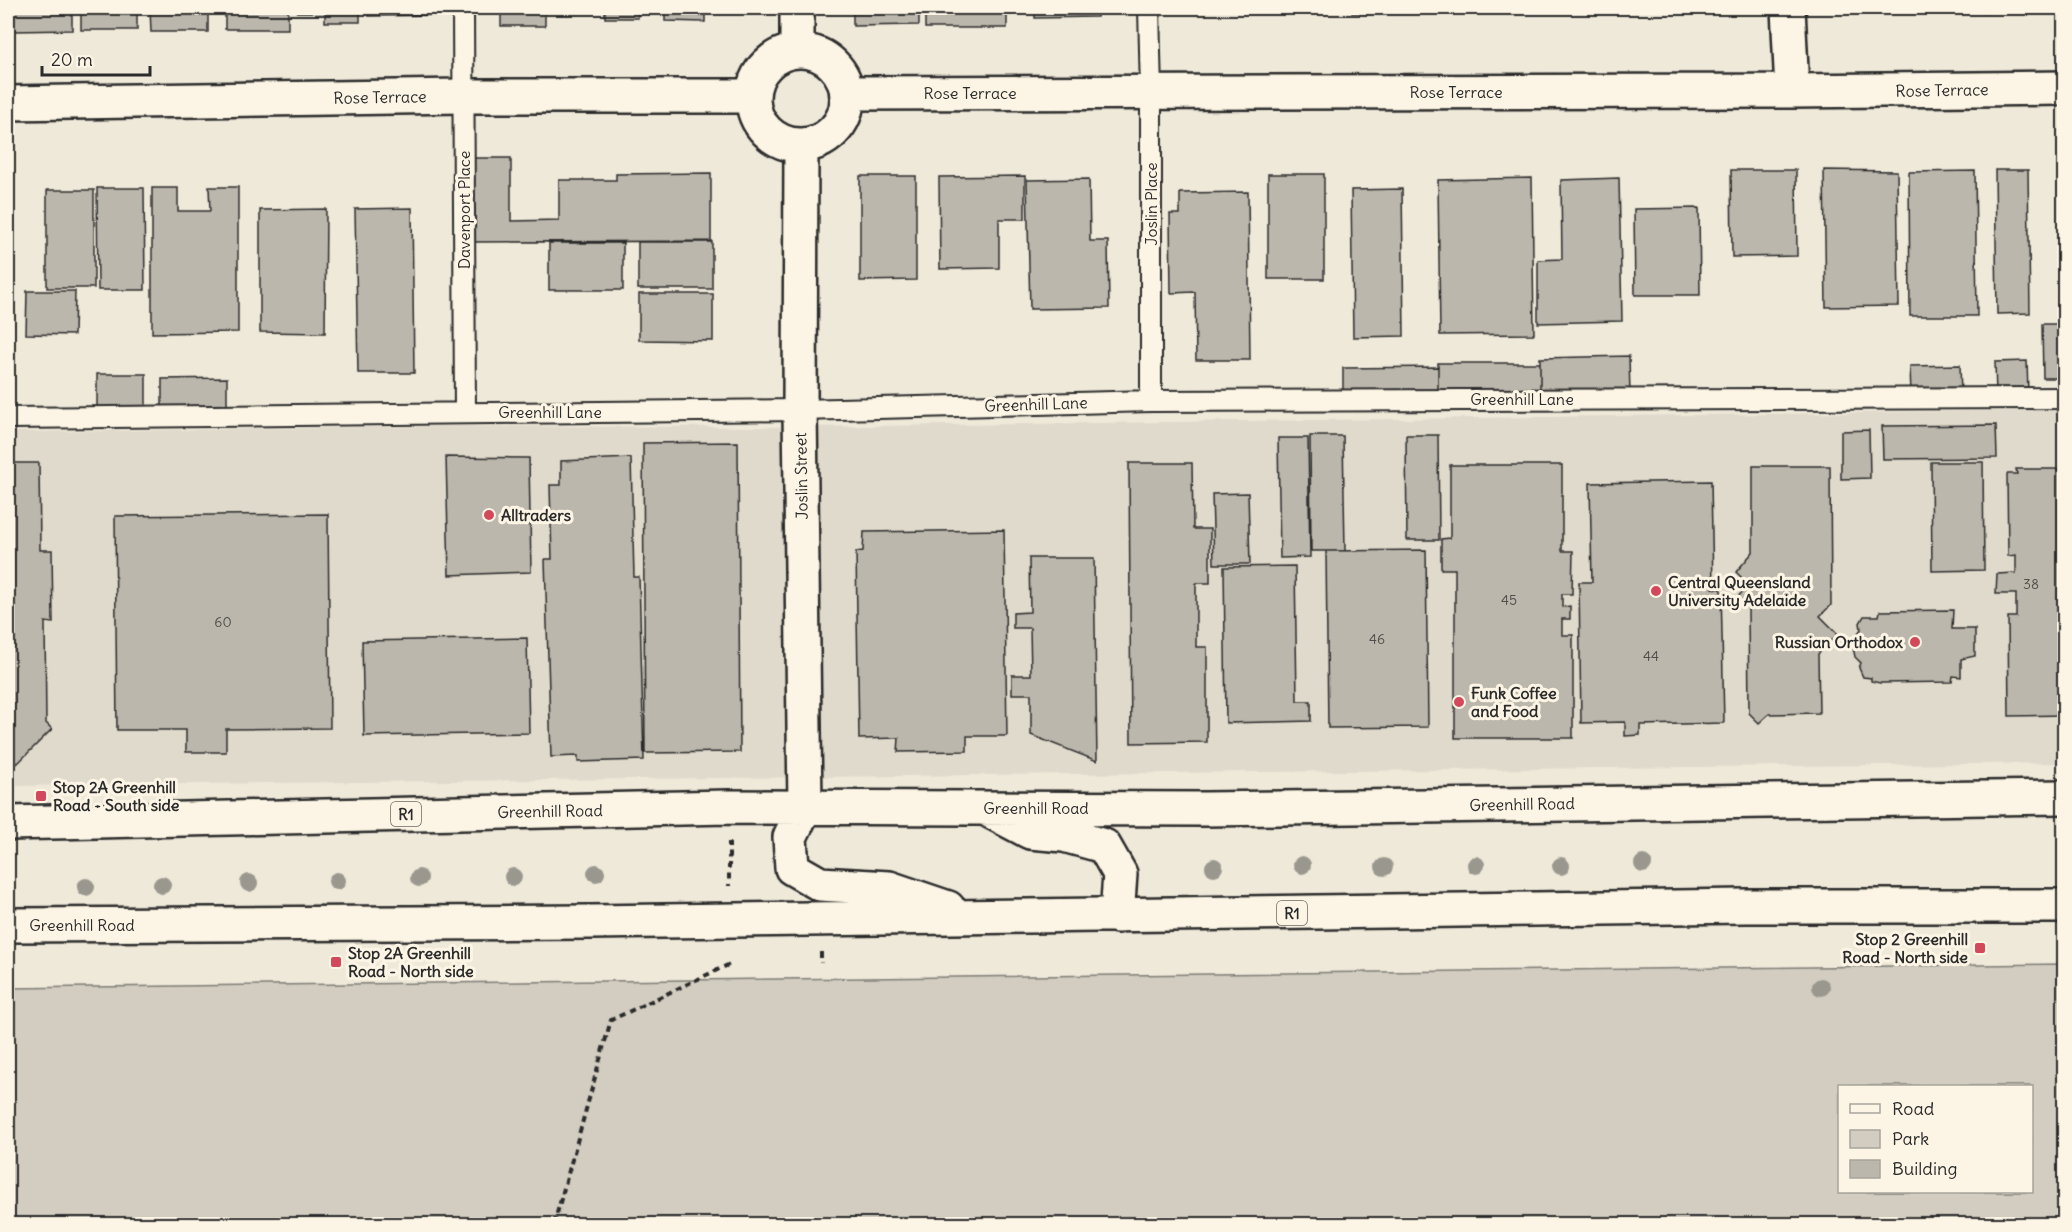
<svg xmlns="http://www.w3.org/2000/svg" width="2072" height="1232" font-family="Delius,sans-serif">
	<rect width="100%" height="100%" fill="#efe9da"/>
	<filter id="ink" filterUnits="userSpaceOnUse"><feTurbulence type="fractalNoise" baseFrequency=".0167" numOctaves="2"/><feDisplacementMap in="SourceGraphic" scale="12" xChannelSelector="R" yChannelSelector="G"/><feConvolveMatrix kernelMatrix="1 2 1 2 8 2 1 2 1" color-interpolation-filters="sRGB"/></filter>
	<g filter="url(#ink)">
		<path fill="#e0dacc" d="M2064,410V763L8,786V432L465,426L801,427Z"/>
		<path fill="#d2cdc0" stroke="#7e7c76" stroke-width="1.5" fill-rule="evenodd" d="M2064,964V1224H8V988ZM1840,1086H2032V1192H1840Z"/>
		<path fill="#bcb7ac" stroke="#2b2b2b" stroke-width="1.5" d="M14,8H72V30L14,31Z
			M81,8H137V30H81Z
			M150,8H208V32H151Z
			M225,8H288V29H225Z
			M297,8H360V22H325V12H297Z
			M369,8H433V15L369,16Z
			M501,8H545V26H501Z
			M605,8H638V18H605Z
			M665,8H705V22L665,21Z
			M853,8H919V25L853,26Z
			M925,8H1007V28H925Z
			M1035,8H1097V17L1035,18Z
			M1352,8H1421V13H1352Z
			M1438,8H1483V10H1438Z
			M1588,8H1630V11L1588,12Z
			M1948,8H2000V12H1948Z
			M2020,8H2064V9L2020,10Z
			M474,158H511V221L559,220V180H616V174L711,173V241L474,242Z
			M1731,170H1796L1797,256L1732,257Z
			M1824,170L1897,171L1899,306L1826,307Z
			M1995,170H2028L2030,313L1997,314Z
			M1975,171L1977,316H1910L1909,172Z
			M1268,174H1324V279H1268Z
			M860,176H916V280L860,281Z
			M1025,176V219H999V268L940,269L939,177Z
			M1532,178L1534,334L1440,335L1438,180Z
			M1619,178L1622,321L1538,323V260L1562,259L1561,180Z
			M1089,179L1090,241H1108L1109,308L1030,309L1027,180Z
			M209,187H238V332L152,333V188H178V211H210Z
			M97,188H144L145,290H98Z
			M1402,189L1404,336L1353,337L1351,190Z
			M47,190H94V288H47Z
			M1248,192L1250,360H1196L1195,292L1171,293L1170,214H1180V193Z
			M412,208L414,373H358L355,209Z
			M1699,208L1700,295H1635L1634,209Z
			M326,209L325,333L260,332V210Z
			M638,242H712V289H638Z
			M549,243H623V290H549Z
			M27,291H75L74,335L26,334Z
			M639,294H713V341L639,340Z
			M2042,324H2064V378H2043Z
			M1629,356L1630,395L1540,396V358Z
			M2027,361L2028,393L1996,394L1995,362Z
			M1438,363H1540V396H1438Z
			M1960,365L1961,395H1911L1910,366Z
			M1438,367V396L1343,395V368Z
			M97,374H146V407H97Z
			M227,378V408L162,409V379Z
			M1996,425L1997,458L1883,459L1882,426Z
			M1869,430L1870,478L1841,479V431Z
			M1406,435H1438L1439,540H1407Z
			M1310,436H1343L1345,551H1311Z
			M1278,438H1308L1310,557L1280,558Z
			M738,442L740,752L645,753L643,443Z
			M446,457L529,458L531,572L449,575Z
			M631,458L634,577H639L644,760L578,762V756L551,757L545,559H552L550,485H561V461Z
			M1931,462H1983L1984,570L1932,571Z
			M8,463H39L40,550H52L53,623L45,622L46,723L52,729L17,764L8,754Z
			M1129,463H1192L1193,529H1210V583H1196V647H1207V742L1131,743Z
			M1450,465H1562V551H1573L1572,594H1562V607L1570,606V619H1562V635H1573V738H1455V569H1441V539L1450,538Z
			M1753,466H1830L1831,605L1820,616L1838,634L1818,654L1819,713L1769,714L1759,723L1749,713L1748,608L1737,598L1743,591L1736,585L1742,578L1736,572L1753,552Z
			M2016,469H2064V715L2009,716L2008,617H2016V594H1996L1997,574L2016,573V555L2008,556L2007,474H2017Z
			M1711,481L1713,588L1721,589L1724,723L1640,725V735L1625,736V722L1581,723L1579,582H1592L1590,483Z
			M1248,493L1250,564H1214L1212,494Z
			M328,514L330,728L226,729V752H186V730H117L115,516Z
			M1004,530L1007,736H967V751L898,752L899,738L859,739L856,552L863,551L864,532Z
			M1426,550L1428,727L1328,728L1326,551Z
			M1029,558H1094L1097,761L1031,735V694H1012V675H1031L1030,628H1013V613L1030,612Z
			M1295,566L1297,701H1311V721L1226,723L1224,567Z
			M1953,610L1952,629H1975V656L1961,659V677L1953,676L1952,682L1880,683L1871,681V678L1863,677L1859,668L1861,663L1855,657L1853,647L1855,638L1861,629L1860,623L1864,616H1879L1880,611Z
			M527,638L529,733L364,736L362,641Z"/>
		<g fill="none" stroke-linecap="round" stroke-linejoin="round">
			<g stroke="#2b2b2b" stroke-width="24">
				<path id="lane" d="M463,8L465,413
					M1149,8L1151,93V401
					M8,418L800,410L1151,401L2064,398"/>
			</g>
			<g stroke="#2b2b2b" stroke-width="38">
				<path id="street" d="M797,8V50
					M1788,8L1792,91
					M753 98a47 47 0 1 1 94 0a47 47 0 1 1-94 0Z
					M847,93L1792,91L2064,88
					M8,103L463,96H752
					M801,145L800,410L805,807"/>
			</g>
			<g stroke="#2b2b2b" stroke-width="38">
				<path id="highway" d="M805,807L790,837L792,868L820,884L889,888L948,908
					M988,810L1030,832L1064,835L1104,846L1120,874L1117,916
					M8,823L728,807L1205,809L2064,797
					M8,925L591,922L1745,906H2064"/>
			</g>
			<path stroke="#2b2b2b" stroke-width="4" stroke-dasharray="6 4.5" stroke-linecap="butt" d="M729,842V886
				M821,952V963
				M554,1224L611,1020L730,964"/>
			<use href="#lane" stroke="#fcf5e5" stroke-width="20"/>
			<use href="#street" stroke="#fcf5e5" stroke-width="33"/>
			<use href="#highway" stroke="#fcf5e5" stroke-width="33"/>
		</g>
		<g fill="#9a978e">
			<circle cx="1643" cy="864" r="9"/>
			<circle cx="1302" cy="865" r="9"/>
			<circle cx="1476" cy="865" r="9"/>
			<circle cx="1561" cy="866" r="9"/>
			<circle cx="1214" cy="867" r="9"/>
			<circle cx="1384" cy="867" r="9"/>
			<circle cx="596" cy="873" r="9"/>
			<circle cx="513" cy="877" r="9"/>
			<circle cx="419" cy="878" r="9"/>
			<circle cx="337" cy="881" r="9"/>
			<circle cx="249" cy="883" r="9"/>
			<circle cx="162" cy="885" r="9"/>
			<circle cx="86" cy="887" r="9"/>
			<circle cx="1821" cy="987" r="9"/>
		</g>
	</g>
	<g fill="#d1495b" stroke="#fcf5e5" stroke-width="2">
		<circle cx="489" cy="515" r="6"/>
		<circle cx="1656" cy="591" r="6"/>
		<circle cx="1915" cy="642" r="6"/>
		<circle cx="1459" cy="702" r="6"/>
		<rect x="35" y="790" width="12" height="12" rx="3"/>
		<rect x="1974" y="942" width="12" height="12" rx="3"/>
		<rect x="330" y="956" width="12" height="12" rx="3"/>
	</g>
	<g text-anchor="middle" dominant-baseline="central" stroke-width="6" stroke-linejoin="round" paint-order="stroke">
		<g font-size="14" fill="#4f4e4b">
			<text x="2031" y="584">38</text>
			<text x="1509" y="600">45</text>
			<text x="223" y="622">60</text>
			<text x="1377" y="639">46</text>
			<text x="1651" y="656">44</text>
		</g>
		<g fill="#fcf5e5" stroke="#6a6863" stroke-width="1.5">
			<rect x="391" y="802" width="30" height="24" rx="4.5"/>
			<rect x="1277" y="901" width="30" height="24" rx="4.5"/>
		</g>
		<g font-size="15" font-weight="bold" fill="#2b2b2b">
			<text x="406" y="814">R1</text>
			<text x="1292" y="913">R1</text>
		</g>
		<g font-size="16" fill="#2b2b2b" stroke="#fcf5e5">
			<text transform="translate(1942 90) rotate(-1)">Rose Terrace</text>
			<text x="1456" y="92">Rose Terrace</text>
			<text x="970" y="93">Rose Terrace</text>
			<text transform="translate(380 97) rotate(-1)">Rose Terrace</text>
			<text transform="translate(1151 204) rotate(-90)">Joslin Place</text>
			<text transform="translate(464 210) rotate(-90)">Davenport Place</text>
			<text x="1522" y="399">Greenhill Lane</text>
			<text transform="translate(1036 404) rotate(-2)">Greenhill Lane</text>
			<text x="550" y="412">Greenhill Lane</text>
			<text transform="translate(801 476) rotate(-91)">Joslin Street</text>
			<text transform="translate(1522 804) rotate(-1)">Greenhill Road</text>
			<text x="1036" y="808">Greenhill Road</text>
			<text transform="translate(550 811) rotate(-1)">Greenhill Road</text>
			<text x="82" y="925">Greenhill Road</text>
		</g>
		<g font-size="16" font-weight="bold" fill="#2b2b2b" stroke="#fcf5e5" text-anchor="start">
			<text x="501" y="515">Alltraders</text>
			<text x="1668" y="582">Central Queensland<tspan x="1668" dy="18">University Adelaide</tspan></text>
			<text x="1903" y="642" text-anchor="end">Russian Orthodox</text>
			<text x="1471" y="693">Funk Coffee<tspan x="1471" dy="18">and Food</tspan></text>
			<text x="53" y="787">Stop 2A Greenhill<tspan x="53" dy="18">Road - South side</tspan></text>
			<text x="1968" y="939" text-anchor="end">Stop 2 Greenhill<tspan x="1968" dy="18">Road - North side</tspan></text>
			<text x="348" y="953">Stop 2A Greenhill<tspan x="348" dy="18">Road - North side</tspan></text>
		</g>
	</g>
	<rect width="2072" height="1232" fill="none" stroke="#fcf5e5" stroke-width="30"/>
	<rect x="15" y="15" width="2042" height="1202" fill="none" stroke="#2b2b2b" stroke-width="2" filter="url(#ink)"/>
	<rect x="1838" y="1085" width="195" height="108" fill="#fcf5e5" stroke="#a8a49b" stroke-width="1.5"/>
	<rect x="1850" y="1104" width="30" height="9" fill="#fcf5e5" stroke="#a8a49b" stroke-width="1.5"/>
	<text x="1892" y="1115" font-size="18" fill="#2b2b2b">Road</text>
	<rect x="1850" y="1130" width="30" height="18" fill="#d2cdc0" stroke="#a8a49b" stroke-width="1.5"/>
	<text x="1892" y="1145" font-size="18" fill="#2b2b2b">Park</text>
	<rect x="1850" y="1160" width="30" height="18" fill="#bcb7ac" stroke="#a8a49b" stroke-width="1.5"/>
	<text x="1892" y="1175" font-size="18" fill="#2b2b2b">Building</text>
	<path d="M42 66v9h108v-9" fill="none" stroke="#2b2b2b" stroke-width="3"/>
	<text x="51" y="66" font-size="18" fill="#2b2b2b" stroke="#fcf5e5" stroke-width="4.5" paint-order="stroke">20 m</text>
</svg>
